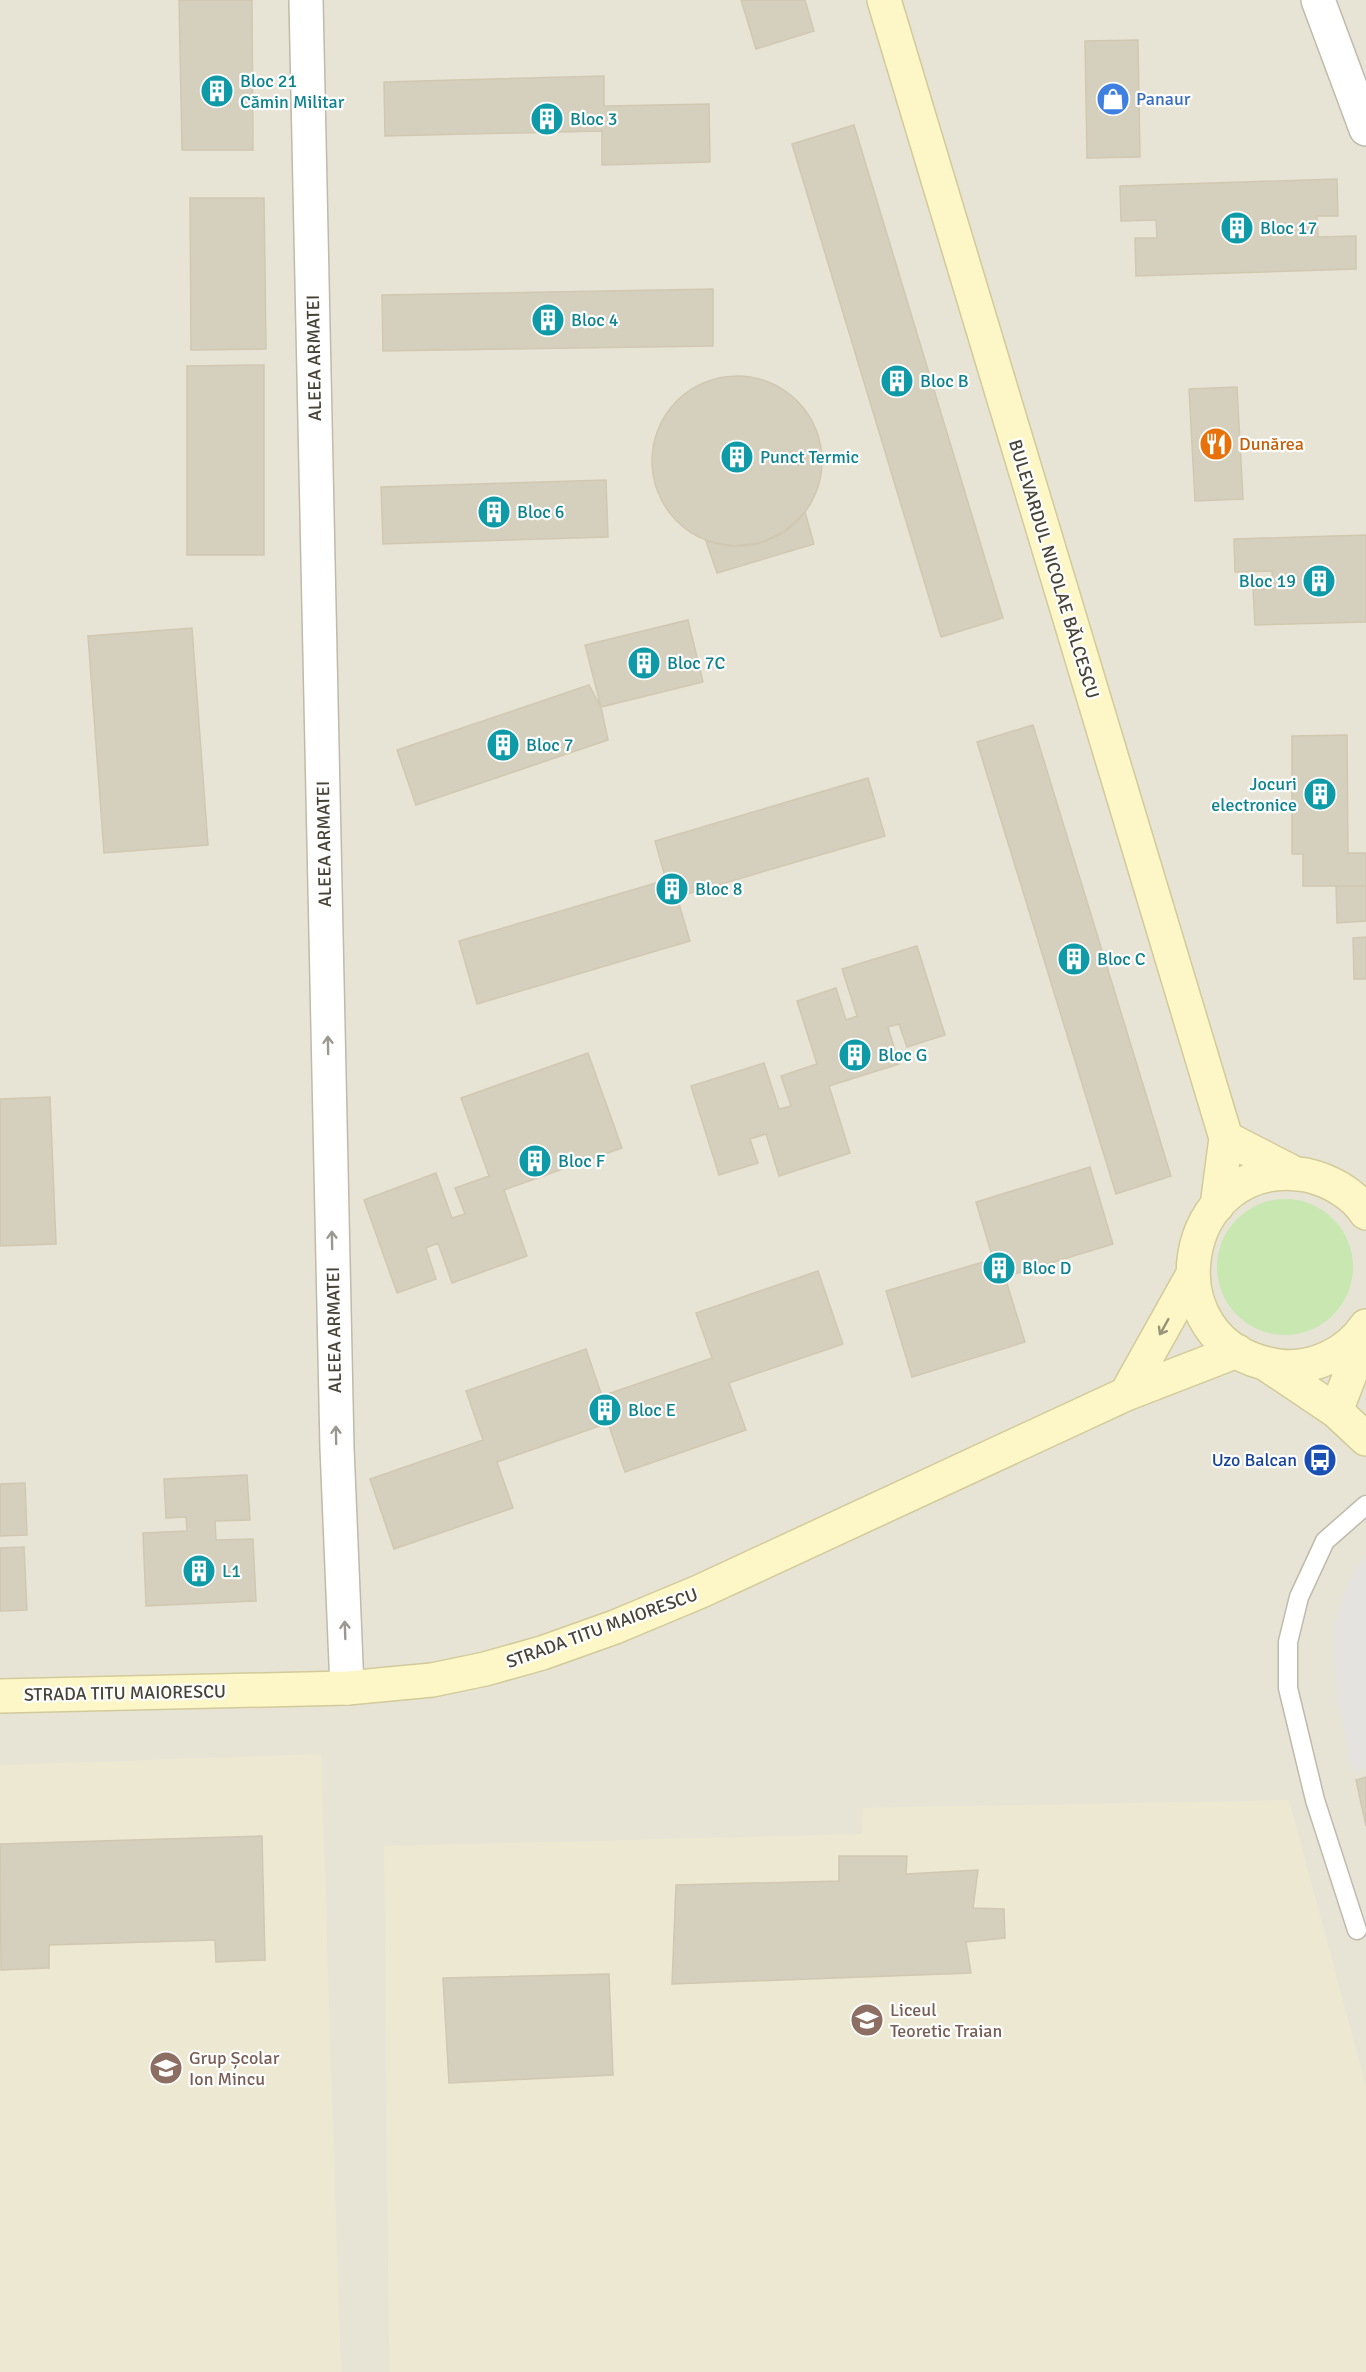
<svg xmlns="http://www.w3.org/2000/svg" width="1366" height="2372" font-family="Signika,sans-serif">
	<rect width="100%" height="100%" fill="#f3f1e8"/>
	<path fill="#e7e4d6" d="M0,0H1366V2372H0Z"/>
	<path fill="#ece8d2" d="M321,1754L341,2372H0V1765Z
		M1289,1800L1366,2086V2372H389L384,1846L862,1834L863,1808Z"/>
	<path fill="#c8e7b1" d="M1217 1267a68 68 0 1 1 136 0a68 68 0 1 1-136 0Z"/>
	<path fill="#e5e3e0" d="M1366,1553V1768L1353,1773L1338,1701L1334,1666L1335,1624L1347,1586Z"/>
	<path fill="#d5cfbd" stroke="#d0c8b1" stroke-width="1.5" d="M179,0H252L253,150H182Z
		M741,0H805L814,31L756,49Z
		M1138,40L1140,157L1087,158L1085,41Z
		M604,76V106L709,104L710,162L602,165V131L385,136L384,82Z
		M854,125L1003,618L941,637L792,144Z
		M1337,179L1338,216H1317L1318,237L1356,236V269L1136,276L1135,238H1157L1156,220L1121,221L1120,186Z
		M190,198H264L266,349L191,350Z
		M713,289V346L383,351L382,295Z
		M264,365V555H187V366Z
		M652 461a85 85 0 1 1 170 0a85 85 0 1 1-170 0Z
		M1237,387L1243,499L1195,501L1189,389Z
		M606,480L608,537L383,544L381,487Z
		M805,512L814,544L717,573L706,541L733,546L760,543L785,531Z
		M1366,535V622L1255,625L1253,589H1273L1272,571L1235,572L1234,539Z
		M688,620L703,682L601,707L585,645Z
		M192,628L208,845L104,853L88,636Z
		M589,685L601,707L608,740L416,805L397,750Z
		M1033,725L1171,1176L1116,1194L977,742Z
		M1347,735L1348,853H1366V886H1303V854H1292V736Z
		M868,778L885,836L677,897L690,941L477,1004L459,941L666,880L655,841Z
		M1336,886H1366V921L1337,923Z
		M1366,937V979H1354L1353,938Z
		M917,946L945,1035L907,1047L899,1024L888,1027L899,1064L829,1086L850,1153L779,1176L766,1134L750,1139L758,1163L719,1175L691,1086L764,1063L779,1109L791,1106L781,1076L817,1064L797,1001L836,988L846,1020L857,1016L842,969Z
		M588,1053L622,1148L504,1190L527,1256L452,1283L438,1243L426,1248L436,1279L397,1293L364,1200L436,1173L452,1218L465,1214L455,1188L489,1176L461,1098Z
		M50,1097L56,1244L0,1246V1099Z
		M1090,1167L1113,1244L1005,1277L1025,1342L912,1377L886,1291L993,1259L976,1202Z
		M818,1271L843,1344L729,1383L746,1430L625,1472L608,1423L497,1462L513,1508L394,1549L370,1479L483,1440L466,1391L586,1349L602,1396L712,1358L696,1313Z
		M247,1475L250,1520L215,1521L216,1540L253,1539L256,1601L146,1606L143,1533L187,1531L186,1517L166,1518L164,1479Z
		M25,1483L27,1535L0,1536V1484Z
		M24,1547L27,1610L0,1611V1548Z
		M1366,1777V1826L1356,1780Z
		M262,1836L265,1960L216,1962L215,1940L49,1945V1968L1,1970L0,1844Z
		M839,1856H907L906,1874L978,1870L973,1908L1004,1909L1005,1938L966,1942L971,1973L672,1984L676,1885L839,1881Z
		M609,1974L613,2075L449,2083L443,1978Z"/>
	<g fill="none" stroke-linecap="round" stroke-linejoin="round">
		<g stroke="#bfbaaa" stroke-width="21">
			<path id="lane" d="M1357,1930L1315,1800L1288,1688V1642L1299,1597L1325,1541L1366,1505"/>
		</g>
		<g stroke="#bfbaaa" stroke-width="36">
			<path id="street" d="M306,0L337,1448L347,1688
				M1318,0L1366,129"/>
		</g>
		<g stroke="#d2ca99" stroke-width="36">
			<path id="secondary" d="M884,0L1226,1138L1217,1206
				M1226,1138L1296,1174
				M1366,1213C1353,1193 1329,1180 1306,1175C1179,1153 1145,1347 1279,1366C1312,1370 1347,1354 1366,1326
				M1266,1364L1336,1411L1366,1439
				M1126,1394L1192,1276
				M1336,1411L1366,1333
				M0,1696L347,1688L432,1680L485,1669L542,1653L615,1627L701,1591L1126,1394L1237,1351"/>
		</g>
		<use href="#lane" stroke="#fff" stroke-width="18"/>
		<use href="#street" stroke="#fff" stroke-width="33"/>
		<use href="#secondary" stroke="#fdf7c8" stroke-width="33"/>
	</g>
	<defs><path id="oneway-shaft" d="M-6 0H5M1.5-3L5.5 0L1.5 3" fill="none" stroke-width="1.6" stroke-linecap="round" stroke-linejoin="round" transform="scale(1.5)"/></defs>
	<g stroke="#9a9891">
		<use href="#oneway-shaft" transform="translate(328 1045) rotate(-91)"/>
		<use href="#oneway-shaft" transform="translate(332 1240) rotate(-91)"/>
		<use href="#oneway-shaft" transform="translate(336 1435) rotate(-91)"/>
		<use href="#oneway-shaft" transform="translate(345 1630) rotate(-92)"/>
	</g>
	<use stroke="#999478" href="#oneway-shaft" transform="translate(1164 1327) rotate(119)"/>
	<defs>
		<g id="building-disc" transform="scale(1.725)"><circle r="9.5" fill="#0f9aa8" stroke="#fff"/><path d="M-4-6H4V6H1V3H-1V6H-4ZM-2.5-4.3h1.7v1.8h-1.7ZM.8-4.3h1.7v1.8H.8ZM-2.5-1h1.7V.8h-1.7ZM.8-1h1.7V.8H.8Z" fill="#fff"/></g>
		<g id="shop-disc" transform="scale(1.725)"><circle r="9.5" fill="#3f7fe0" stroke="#fff"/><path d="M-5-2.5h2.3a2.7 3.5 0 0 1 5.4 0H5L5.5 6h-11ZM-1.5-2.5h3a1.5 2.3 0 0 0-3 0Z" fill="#fff"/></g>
		<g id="restaurant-disc" transform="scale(1.725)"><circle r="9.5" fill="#e8710a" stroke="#fff"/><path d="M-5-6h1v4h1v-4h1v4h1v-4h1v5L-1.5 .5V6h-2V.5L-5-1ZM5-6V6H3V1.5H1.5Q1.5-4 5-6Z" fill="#fff"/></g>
		<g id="bus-disc" transform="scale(1.725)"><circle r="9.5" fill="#1a4fb4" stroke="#fff"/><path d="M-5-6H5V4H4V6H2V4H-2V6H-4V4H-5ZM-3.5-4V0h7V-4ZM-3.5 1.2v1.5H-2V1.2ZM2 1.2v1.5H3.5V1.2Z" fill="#fff"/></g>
		<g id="university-disc" transform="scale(1.725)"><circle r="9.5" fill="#8d6e63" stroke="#fff"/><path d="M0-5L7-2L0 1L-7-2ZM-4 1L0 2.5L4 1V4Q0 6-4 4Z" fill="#fff"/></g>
	</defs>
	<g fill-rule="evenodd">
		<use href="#building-disc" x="217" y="91"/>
		<use href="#shop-disc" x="1113" y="99"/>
		<use href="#building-disc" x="547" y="119"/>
		<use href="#building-disc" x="1237" y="228"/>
		<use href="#building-disc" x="548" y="320"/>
		<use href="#building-disc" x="897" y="381"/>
		<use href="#restaurant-disc" x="1216" y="444"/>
		<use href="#building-disc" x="737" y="457"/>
		<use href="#building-disc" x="494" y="512"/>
		<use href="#building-disc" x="1319" y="581"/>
		<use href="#building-disc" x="644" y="663"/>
		<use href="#building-disc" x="503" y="745"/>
		<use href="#building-disc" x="1320" y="794"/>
		<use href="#building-disc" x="672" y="889"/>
		<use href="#building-disc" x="1074" y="959"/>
		<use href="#building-disc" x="855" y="1055"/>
		<use href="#building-disc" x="535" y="1161"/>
		<use href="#building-disc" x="999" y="1268"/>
		<use href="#building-disc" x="605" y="1410"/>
		<use href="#bus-disc" x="1320" y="1460"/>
		<use href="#building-disc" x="199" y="1571"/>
		<use href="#university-disc" x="867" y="2020"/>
		<use href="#university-disc" x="166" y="2068"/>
	</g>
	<g text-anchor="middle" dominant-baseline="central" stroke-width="4.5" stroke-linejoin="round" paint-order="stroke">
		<g font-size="18" fill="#0d838f" stroke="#fff" text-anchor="start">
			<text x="240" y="81">Bloc 21<tspan x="240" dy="21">Cămin Militar</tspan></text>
			<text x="570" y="119">Bloc 3</text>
			<text x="1260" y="228">Bloc 17</text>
			<text x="571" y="320">Bloc 4</text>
			<text x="920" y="381">Bloc B</text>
			<text x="760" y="457">Punct Termic</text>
			<text x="517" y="512">Bloc 6</text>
			<text x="1296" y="581" text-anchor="end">Bloc 19</text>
			<text x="667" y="663">Bloc 7C</text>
			<text x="526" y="745">Bloc 7</text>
			<text x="1297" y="784" text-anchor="end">Jocuri<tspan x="1297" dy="21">electronice</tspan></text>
			<text x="695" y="889">Bloc 8</text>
			<text x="1097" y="959">Bloc C</text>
			<text x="878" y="1055">Bloc G</text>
			<text x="558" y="1161">Bloc F</text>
			<text x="1022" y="1268">Bloc D</text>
			<text x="628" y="1410">Bloc E</text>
			<text x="222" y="1571">L1</text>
		</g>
		<g font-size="18" fill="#366cbe" stroke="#fff" text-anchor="start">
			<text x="1136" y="99">Panaur</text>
		</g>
		<g font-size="18" fill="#474337" stroke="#fff">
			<text transform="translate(314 358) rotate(-91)">ALEEA ARMATEI</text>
			<text transform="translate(1054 569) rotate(73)">BULEVARDUL NICOLAE BĂLCESCU</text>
			<text transform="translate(324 844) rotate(-91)">ALEEA ARMATEI</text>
			<text transform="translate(334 1330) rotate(-91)">ALEEA ARMATEI</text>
			<text transform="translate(602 1628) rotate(-20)">STRADA TITU MAIORESCU</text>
			<text transform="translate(125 1693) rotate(-1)">STRADA TITU MAIORESCU</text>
		</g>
		<g font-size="18" fill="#c56008" stroke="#fff" text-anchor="start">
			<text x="1239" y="444">Dunărea</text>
		</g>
		<g font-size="18" fill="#164399" stroke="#fff" text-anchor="end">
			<text x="1297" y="1460">Uzo Balcan</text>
		</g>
		<g font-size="18" fill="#785e54" stroke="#fff" text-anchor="start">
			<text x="890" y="2010">Liceul<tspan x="890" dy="21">Teoretic Traian</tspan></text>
			<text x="189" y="2058">Grup Școlar<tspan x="189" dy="21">Ion Mincu</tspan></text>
		</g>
	</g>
</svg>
